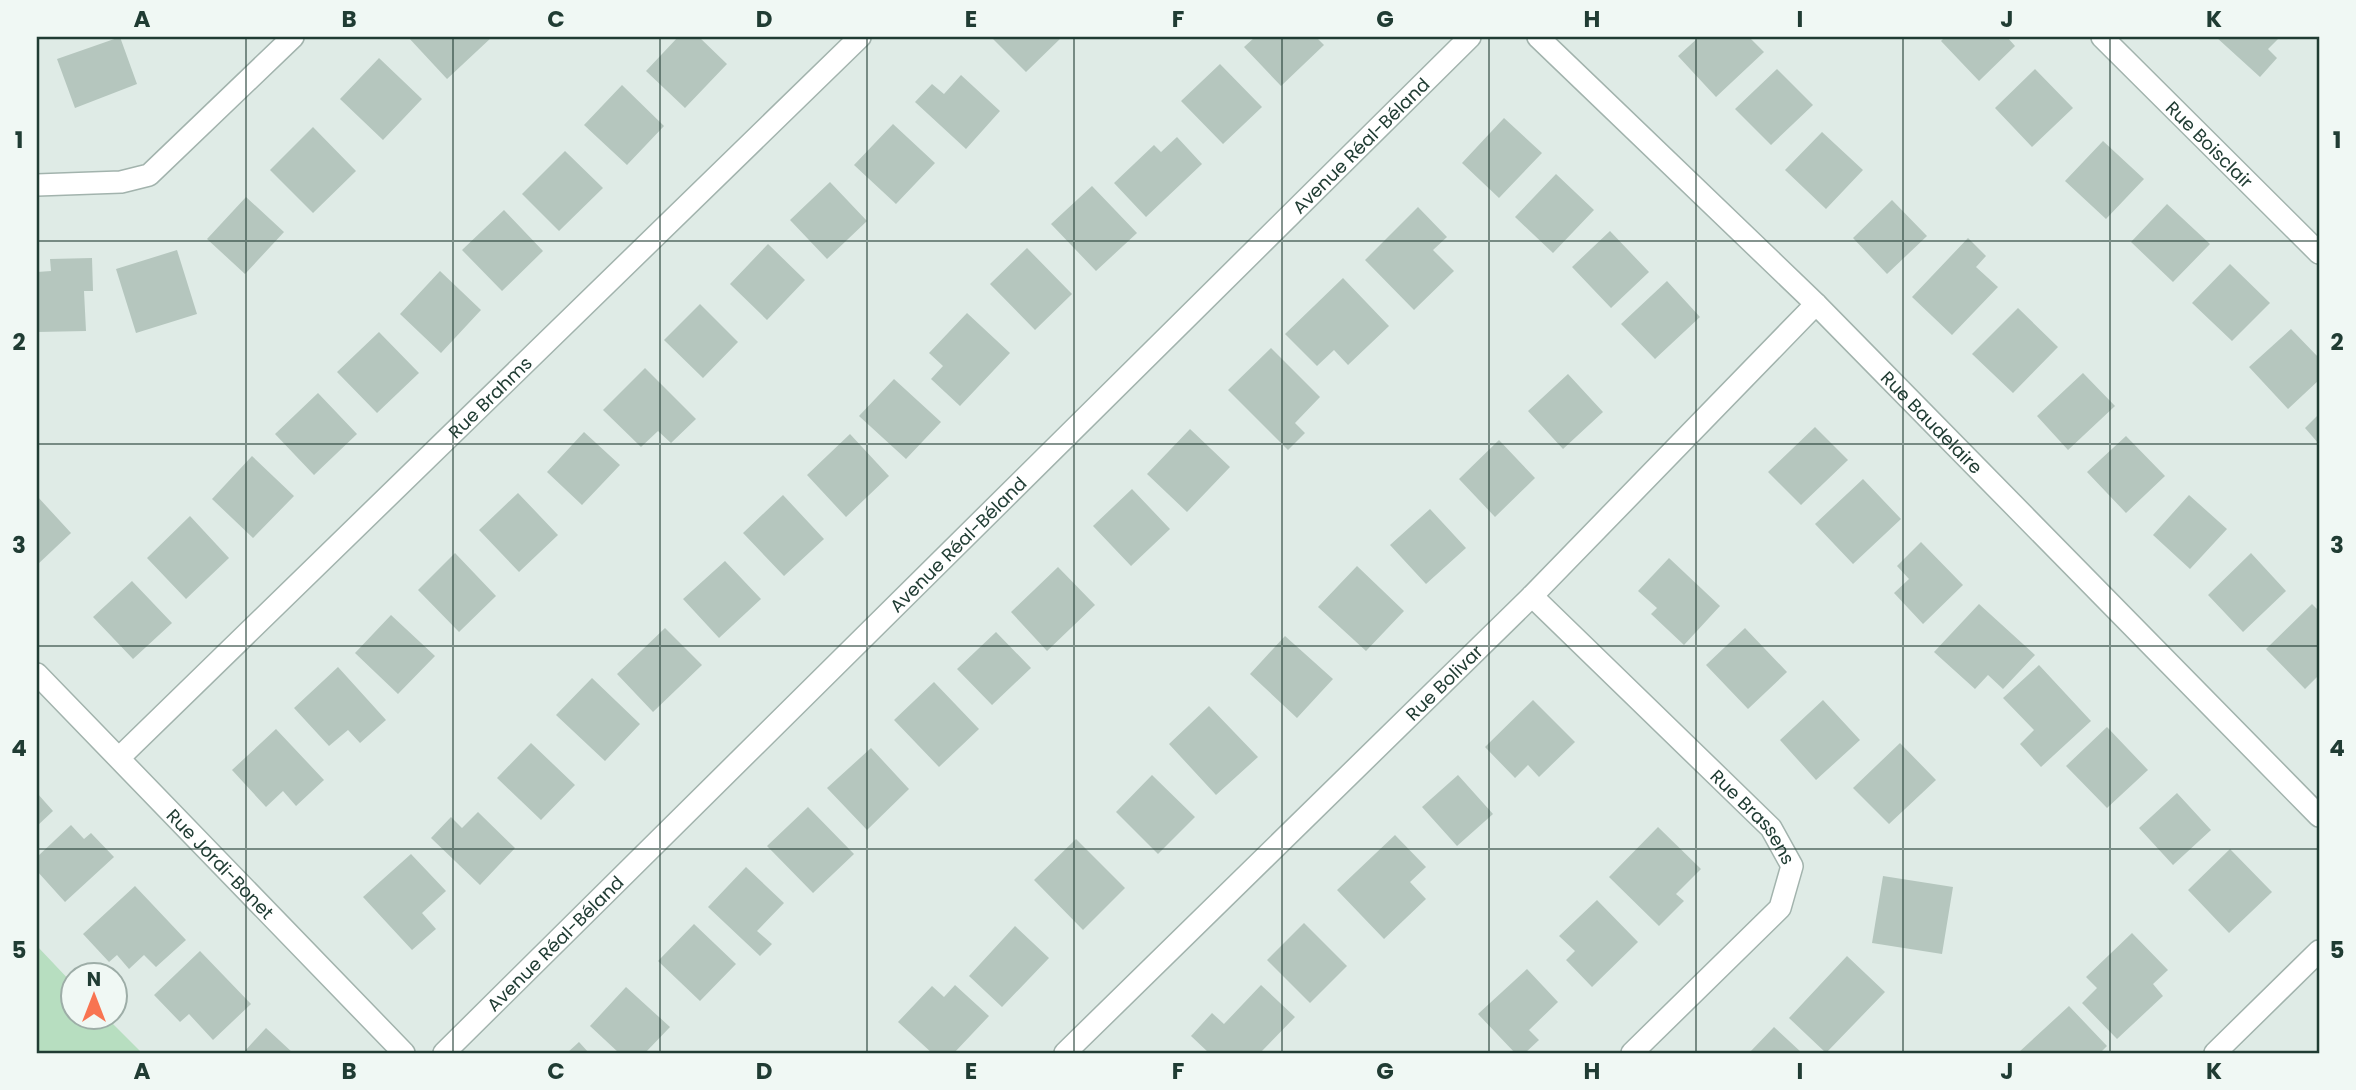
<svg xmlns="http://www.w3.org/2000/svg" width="2356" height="1090" font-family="Poppins,sans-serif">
	<rect width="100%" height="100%" fill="#dfebe6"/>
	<path fill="#b7dec0" d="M37,946L73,984L74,1016L106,1017L142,1053H37Z"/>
	<path fill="#b5c6be" d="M120,37L137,84L75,108L57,59Z
		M408,37H492L447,79Z
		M678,37H699L727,64L685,108L646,71Z
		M991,37H1062L1026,72Z
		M1255,37H1316L1324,45L1281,86L1244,47Z
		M1699,37H1749L1764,52L1716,97L1678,56Z
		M1945,37H2007L2015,46L1979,81L1941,41Z
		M2216,37H2280L2268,49L2277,58L2260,77Z
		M379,58L422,99L383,140L340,99Z
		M1220,64L1262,107L1223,144L1181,101Z
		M1777,69L1813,105L1771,145L1735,109Z
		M2035,69L2073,108L2032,147L1995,108Z
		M961,75L1000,111L966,149L915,102L932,84L944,94Z
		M622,85L664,126L627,165L584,125Z
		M1504,118L1542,153L1499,198L1462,163Z
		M893,124L935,163L896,204L854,165Z
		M313,127L356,171L313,213L270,170Z
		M1822,132L1863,170L1826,209L1785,170Z
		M1177,137L1202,164L1146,217L1114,183L1154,145L1161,152Z
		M2103,141L2144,179L2106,219L2065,181Z
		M565,151L603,188L559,231L522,194Z
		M1556,174L1594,210L1553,253L1515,217Z
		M830,182L867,221L827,259L790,220Z
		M1092,186L1137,233L1096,271L1051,224Z
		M246,197L284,232L245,274L207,239Z
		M1892,200L1927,236L1887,274L1853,238Z
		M2167,204L2210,244L2173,282L2131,242Z
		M1418,207L1447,237L1433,250L1454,271L1414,310L1365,260Z
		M504,210L543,251L502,291L462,250Z
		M1610,231L1649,272L1611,308L1572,267Z
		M1968,238L1986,256L1976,267L1998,287L1952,335L1912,297Z
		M768,244L805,280L767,320L730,284Z
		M1027,248L1072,294L1035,330L990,284Z
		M177,250L197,314L136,333L116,269Z
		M92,258L93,291H84L86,331L37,332V272L51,271L50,259Z
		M2230,264L2270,303L2232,341L2192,303Z
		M440,271L481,310L441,353L400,314Z
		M1343,278L1389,326L1348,365L1334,350L1317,366L1285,334Z
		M1667,281L1700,317L1655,359L1621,324Z
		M700,304L738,342L703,378L664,340Z
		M2018,308L2058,347L2013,393L1972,354Z
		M967,313L1010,353L960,406L931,379L943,366L929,353Z
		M2291,329L2319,358V380L2288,409L2249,367Z
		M379,332L419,373L377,413L337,372Z
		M1271,348L1320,397L1295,423L1305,433L1288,450L1228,390Z
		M645,368L696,419L671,443L658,431L641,447L603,410Z
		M2083,373L2115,406L2068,450L2037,416Z
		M1568,374L1603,412L1563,449L1528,411Z
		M894,379L941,422L906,459L859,416Z
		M318,393L357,434L314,475L275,434Z
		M2319,414V444L2305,428Z
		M1815,427L1848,460L1801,505L1768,472Z
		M1190,429L1230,467L1187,512L1147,474Z
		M584,432L620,465L582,505L547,472Z
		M850,434L889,476L846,517L807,475Z
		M2126,436L2165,476L2126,513L2087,472Z
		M1499,440L1535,478L1495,517L1459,479Z
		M252,456L294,496L253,538L212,499Z
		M1863,479L1901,519L1853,564L1815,524Z
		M1132,489L1170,529L1131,566L1093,526Z
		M518,493L558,535L519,572L479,530Z
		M783,495L824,539L784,576L743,533Z
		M2189,495L2227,529L2190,569L2153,535Z
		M37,496L71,533L37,565Z
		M1430,509L1466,548L1426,584L1390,545Z
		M190,516L229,558L186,599L147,558Z
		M1921,542L1963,585L1923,624L1894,593L1909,579L1897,566Z
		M455,553L496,596L459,632L418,590Z
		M2251,553L2286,591L2243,632L2208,595Z
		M1669,558L1720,606L1684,645L1651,614L1657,608L1638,591Z
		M725,561L761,599L719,638L683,599Z
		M1357,566L1404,611L1366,651L1318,607Z
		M1058,567L1095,605L1047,651L1011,612Z
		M132,581L172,623L133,659L93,617Z
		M1979,604L2035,655L2003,689L1988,675L1975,689L1934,652Z
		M2312,604L2319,611V675L2305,689L2266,649Z
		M391,615L435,656L398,694L355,653Z
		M665,628L702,665L653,712L617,674Z
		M1745,628L1787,672L1748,709L1706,665Z
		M996,632L1031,668L992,705L957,669Z
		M1285,636L1333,679L1297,718L1250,674Z
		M2039,665L2091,721L2041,767L2020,744L2034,730L2003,698Z
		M338,667L386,720L360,743L348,730L329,746L294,708Z
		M592,678L640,724L605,761L556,715Z
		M934,682L979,729L939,767L894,720Z
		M1533,700L1575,742L1539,777L1528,765L1515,778L1485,747Z
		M1823,700L1860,740L1816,780L1780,740Z
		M1209,706L1258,757L1216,795L1169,744Z
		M2107,727L2148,770L2107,808L2066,766Z
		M276,729L324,780L296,806L283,791L266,807L232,770Z
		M531,743L575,785L541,820L497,778Z
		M1900,743L1936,780L1889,824L1853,788Z
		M871,748L909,789L867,830L827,788Z
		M1152,775L1195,817L1158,854L1116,812Z
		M1458,775L1493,814L1457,846L1422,807Z
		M37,793L53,811L37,826Z
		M2177,793L2211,830L2173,865L2139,828Z
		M808,807L854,854L813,893L767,846Z
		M478,812L515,848L480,885L431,838L451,817L462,828Z
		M71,825L84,839L91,833L114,857L65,902L37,871V857Z
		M1658,827L1701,869L1676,894L1684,901L1659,926L1609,877Z
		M1395,835L1426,867L1410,882L1426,899L1384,939L1337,890Z
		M1076,839L1125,888L1083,930L1034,880Z
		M2230,849L2272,892L2229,933L2188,890Z
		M411,854L446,891L422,913L436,929L412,950L363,897Z
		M746,867L784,903L757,931L772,944L760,956L708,907Z
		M1883,876L1953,887L1942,954L1872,943Z
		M135,886L186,940L156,967L144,955L129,969L117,955L109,962L83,934Z
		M1597,900L1638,942L1592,987L1566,960L1575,951L1559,936Z
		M1304,923L1347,966L1310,1003L1267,960Z
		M694,924L736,964L700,1001L658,961Z
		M1015,926L1049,958L1002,1007L969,976Z
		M2132,933L2168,970L2153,984L2163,996L2117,1039L2082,1003L2097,988L2086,977Z
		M200,951L251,1004L213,1040L189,1014L180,1022L154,995Z
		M1847,956L1885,992L1826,1053L1789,1018Z
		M1527,969L1558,1002L1529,1030L1539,1040L1525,1053H1515L1478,1014Z
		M955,985L989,1016L954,1053H932L898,1022L932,986L944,997Z
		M1261,985L1295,1017L1260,1053H1209L1191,1036L1212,1013L1224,1024Z
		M626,987L670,1027L645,1053H619L590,1026Z
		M2069,1006L2107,1046L2100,1053H2018Z
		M1774,1027L1802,1053H1749Z
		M266,1028L293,1053H243Z
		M579,1042L589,1053H567Z"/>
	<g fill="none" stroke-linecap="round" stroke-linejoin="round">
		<g stroke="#a2b3ad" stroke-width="24">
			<g id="minor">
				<path id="s1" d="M1538,37L1816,304L2319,816"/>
				<path id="s2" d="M2102,37L2319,253"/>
				<path d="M37,185L121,182L149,175L293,37"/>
				<path id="s3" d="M1532,596L1771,828L1792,866L1780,908L1632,1053"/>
				<path id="s4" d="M37,674L404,1053"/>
				<path id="s5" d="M120,757L860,37"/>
				<path id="s6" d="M444,1053L1470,37"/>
				<path id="s7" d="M1065,1053L1532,596L1816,304"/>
				<path d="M2215,1053L2319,951"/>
			</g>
		</g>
		<use href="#minor" stroke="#fff" stroke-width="21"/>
	</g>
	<path fill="none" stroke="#203c33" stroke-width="2" stroke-opacity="0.55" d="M246,37V1053M453,37V1053M660,37V1053M867,37V1053M1074,37V1053M1282,37V1053M1489,37V1053M1696,37V1053M1903,37V1053M2110,37V1053M37,241H2319M37,444H2319M37,646H2319M37,849H2319"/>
	<g text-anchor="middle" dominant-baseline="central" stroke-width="6" stroke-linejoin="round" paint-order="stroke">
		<g font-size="18" fill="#203c33" stroke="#f0f8f4">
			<text stroke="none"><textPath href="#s2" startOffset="152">Rue Boisclair</textPath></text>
			<text stroke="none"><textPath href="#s6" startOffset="1290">Avenue Réal-Béland</textPath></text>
			<text stroke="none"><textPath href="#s5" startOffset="516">Rue Brahms</textPath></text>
			<text stroke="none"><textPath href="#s1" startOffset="551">Rue Baudelaire</textPath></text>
			<text stroke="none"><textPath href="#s6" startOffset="723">Avenue Réal-Béland</textPath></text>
			<text stroke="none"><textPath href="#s7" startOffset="530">Rue Bolivar</textPath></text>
			<text stroke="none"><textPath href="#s3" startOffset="313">Rue Brassens</textPath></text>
			<text stroke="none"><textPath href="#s4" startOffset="264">Rue Jordi-Bonet</textPath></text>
			<text stroke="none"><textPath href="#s6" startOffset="156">Avenue Réal-Béland</textPath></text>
		</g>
	</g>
	<rect width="2356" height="1090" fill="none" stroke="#f0f8f4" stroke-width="77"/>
	<g transform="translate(94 996)"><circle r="33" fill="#f0f8f4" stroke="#9dada7" stroke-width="2"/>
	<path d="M0-5L12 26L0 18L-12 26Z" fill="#f87451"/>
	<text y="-10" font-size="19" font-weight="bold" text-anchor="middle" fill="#203c33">N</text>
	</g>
	<rect x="38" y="38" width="2280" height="1014" fill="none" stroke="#203c33" stroke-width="2.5"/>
	<g font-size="23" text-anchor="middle" font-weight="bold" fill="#203c33">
		<text x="142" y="27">A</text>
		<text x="349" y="27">B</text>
		<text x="556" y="27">C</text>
		<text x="764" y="27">D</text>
		<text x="971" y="27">E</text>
		<text x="1178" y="27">F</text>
		<text x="1385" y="27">G</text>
		<text x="1592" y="27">H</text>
		<text x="1800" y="27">I</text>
		<text x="2007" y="27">J</text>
		<text x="2214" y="27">K</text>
		<text x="19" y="148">1</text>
		<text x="2337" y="148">1</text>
		<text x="19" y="350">2</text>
		<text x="2337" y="350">2</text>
		<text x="19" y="553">3</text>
		<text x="2337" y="553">3</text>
		<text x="19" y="756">4</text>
		<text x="2337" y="756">4</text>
		<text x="19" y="958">5</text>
		<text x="2337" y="958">5</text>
		<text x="142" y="1079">A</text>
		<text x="349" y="1079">B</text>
		<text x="556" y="1079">C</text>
		<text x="764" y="1079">D</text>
		<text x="971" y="1079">E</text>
		<text x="1178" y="1079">F</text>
		<text x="1385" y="1079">G</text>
		<text x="1592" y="1079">H</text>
		<text x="1800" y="1079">I</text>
		<text x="2007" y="1079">J</text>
		<text x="2214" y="1079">K</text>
	</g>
</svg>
